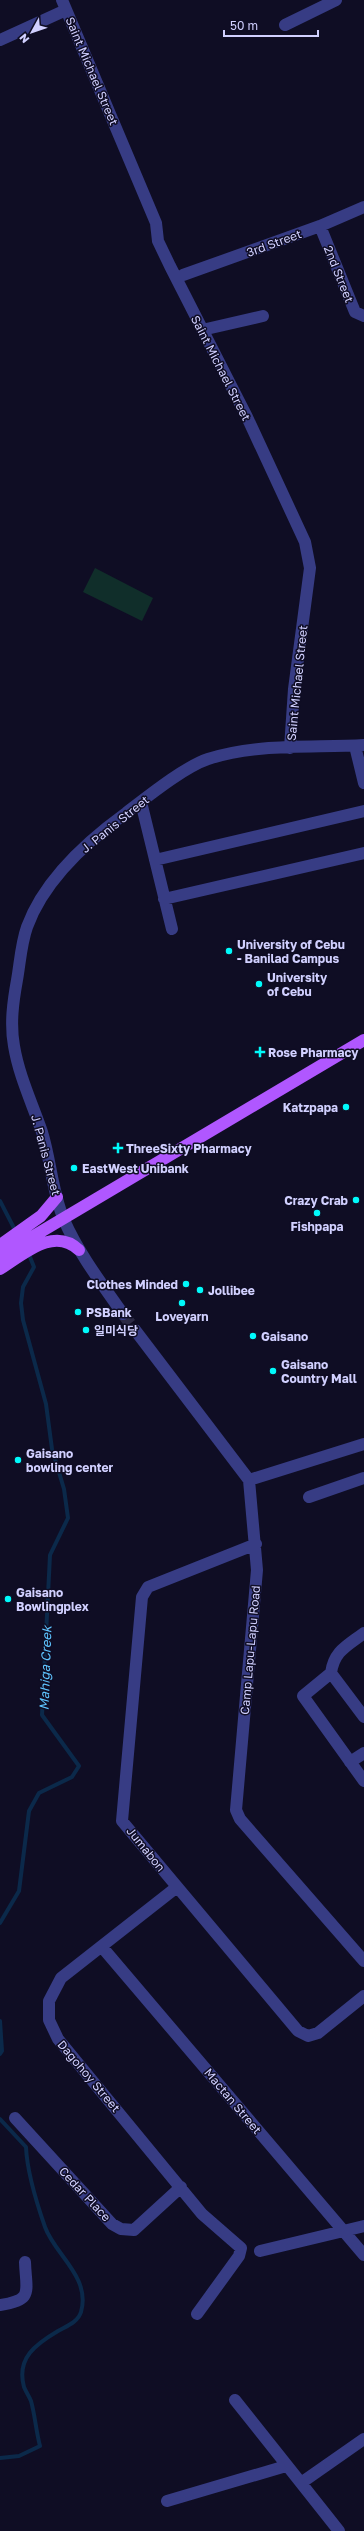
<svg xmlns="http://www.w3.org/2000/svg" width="364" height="2531" font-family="'Golos Text','Noto Sans KR',sans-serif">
	<rect width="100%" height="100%" fill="#0f0d24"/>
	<path fill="#102e2a" d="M95,568L153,598L142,621L83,592Z"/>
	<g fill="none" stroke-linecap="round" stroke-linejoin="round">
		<path stroke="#0b294a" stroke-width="4" d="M0,1201L16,1232
			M0,1923L19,1891L29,1811L39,1793L72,1777L79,1766L42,1715L50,1555L68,1518L64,1489L52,1449L46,1404L23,1320L21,1303L23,1287L34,1267L28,1252
			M0,2021L2,2051L0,2054
			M0,2119L26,2147C27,2172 37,2204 45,2227C55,2255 91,2277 81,2312C78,2322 67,2326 58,2331C36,2344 16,2358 24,2387C26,2392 29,2396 31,2401C35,2415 36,2431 40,2446L19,2456L0,2458"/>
		<path stroke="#2c2a45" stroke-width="12" stroke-dasharray="12 6" stroke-linecap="butt" d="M123,1314L135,1330"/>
		<path stroke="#373c84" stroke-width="12" d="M62,0L156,223L158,241L170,266L247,417L305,542L310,568L294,689L290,748
			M285,25L336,0
			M0,40L66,10
			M320,226L355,312L364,316
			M183,275L320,226L364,207
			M202,330L263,316
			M355,746L364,783
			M141,802L172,929
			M155,860L364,811
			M164,899L364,853
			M123,1314C102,1284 79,1254 64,1220C52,1192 51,1161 42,1132C32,1103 19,1076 14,1046C10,1024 13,1002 17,980C20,963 21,944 27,927C44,880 86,842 126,813C147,797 184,767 208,759C258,743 312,748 364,745
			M135,1330L249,1480L257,1570L236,1810L240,1819L364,1961
			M249,1480L364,1444
			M309,1497L364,1478
			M256,1544L148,1587L142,1597L122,1821L298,2031L308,2036L318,2033L364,1996
			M364,1633C347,1646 334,1651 331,1673L364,1717
			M331,1673L303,1696L364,1781
			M350,1762L364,1753
			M177,1887L61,1978L49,2001V2020L58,2039L202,2214L241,2248L239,2256L197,2314
			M102,1947L364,2255
			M15,2118L112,2224L121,2229L134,2230L181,2187
			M260,2251L364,2226
			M0,2305C34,2300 26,2292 25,2262
			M235,2400L301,2483
			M167,2501L286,2466
			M339,2531L301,2483L364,2439"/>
		<path stroke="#b057ff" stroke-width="12" d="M0,1245L41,1216L57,1197
			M0,1256L364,1040
			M0,1269C24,1254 54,1226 79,1250"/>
	</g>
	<g fill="#00fafb" stroke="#0f0d24" stroke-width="1.5">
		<circle cx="229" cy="951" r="4"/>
		<circle cx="259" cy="984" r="4"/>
		<path d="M258 1046h4v4h4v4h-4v4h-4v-4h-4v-4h4z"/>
		<circle cx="346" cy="1107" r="4"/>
		<path d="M116 1142h4v4h4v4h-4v4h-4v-4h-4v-4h4z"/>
		<circle cx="74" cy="1168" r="4"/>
		<circle cx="356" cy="1200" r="4"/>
		<circle cx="317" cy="1213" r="4"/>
		<circle cx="186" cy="1284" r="4"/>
		<circle cx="200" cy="1290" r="4"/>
		<circle cx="182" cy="1303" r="4"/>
		<circle cx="78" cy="1312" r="4"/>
		<circle cx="86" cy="1330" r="4"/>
		<circle cx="253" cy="1336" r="4"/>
		<circle cx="273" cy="1371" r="4"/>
		<circle cx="18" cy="1460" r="4"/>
		<circle cx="8" cy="1599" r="4"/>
	</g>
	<g text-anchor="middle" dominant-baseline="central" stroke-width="3" stroke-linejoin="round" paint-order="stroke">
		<g font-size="12" fill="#d1d0ff" stroke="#0f0d24">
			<text transform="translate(92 71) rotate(67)">Saint Michael Street</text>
			<text transform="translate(274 243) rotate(-20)">3rd Street</text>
			<text transform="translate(339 274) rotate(68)">2nd Street</text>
			<text transform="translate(221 368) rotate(63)">Saint Michael Street</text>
			<text transform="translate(297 683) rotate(-84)">Saint Michael Street</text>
			<text transform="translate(115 824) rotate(-39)">J. Panis Street</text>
			<text transform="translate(46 1155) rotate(75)">J. Panis Street</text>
			<text transform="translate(250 1650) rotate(-85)">Camp Lapu-Lapu Road</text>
			<text transform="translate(146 1849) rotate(51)">Jumabon</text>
			<text transform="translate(89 2076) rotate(50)">Dagohoy Street</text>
			<text transform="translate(233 2101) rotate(50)">Mactan Street</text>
			<text transform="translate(85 2194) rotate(47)">Cedar Place</text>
		</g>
		<g font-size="12" font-weight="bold" fill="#d1d0ff" stroke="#0f0d24" text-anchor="start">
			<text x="237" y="944">University of Cebu<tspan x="237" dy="14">- Banilad Campus</tspan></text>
			<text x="267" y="977">University<tspan x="267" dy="14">of Cebu</tspan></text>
			<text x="268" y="1052">Rose Pharmacy</text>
			<text x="338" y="1107" text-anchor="end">Katzpapa</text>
			<text x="126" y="1148">ThreeSixty Pharmacy</text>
			<text x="82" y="1168">EastWest Unibank</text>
			<text x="348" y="1200" text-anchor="end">Crazy Crab</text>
			<text x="317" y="1226" text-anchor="middle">Fishpapa</text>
			<text x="178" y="1284" text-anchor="end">Clothes Minded</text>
			<text x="208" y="1290">Jollibee</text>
			<text x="86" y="1312">PSBank</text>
			<text x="182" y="1316" text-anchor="middle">Loveyarn</text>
			<text x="94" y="1330">일미식당</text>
			<text x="261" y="1336">Gaisano</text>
			<text x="281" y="1364">Gaisano<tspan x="281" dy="14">Country Mall</tspan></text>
			<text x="26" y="1453">Gaisano<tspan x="26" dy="14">bowling center</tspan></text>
			<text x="16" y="1592">Gaisano<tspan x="16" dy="14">Bowlingplex</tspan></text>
		</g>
		<g font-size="13" font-style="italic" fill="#5ec4ff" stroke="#0f0d24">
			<text transform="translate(45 1668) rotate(-88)">Mahiga Creek</text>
		</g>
	</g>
	<g transform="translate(32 32) rotate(230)" stroke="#0f0d24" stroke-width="3" paint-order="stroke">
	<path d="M0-3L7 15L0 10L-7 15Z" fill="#d1d0ff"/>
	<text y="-6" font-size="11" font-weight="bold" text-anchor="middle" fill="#d1d0ff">N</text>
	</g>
	<path d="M224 30v6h94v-6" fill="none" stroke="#d1d0ff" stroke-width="2"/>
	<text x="230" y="30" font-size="12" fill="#d1d0ff" stroke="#0f0d24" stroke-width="3" paint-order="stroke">50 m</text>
</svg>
